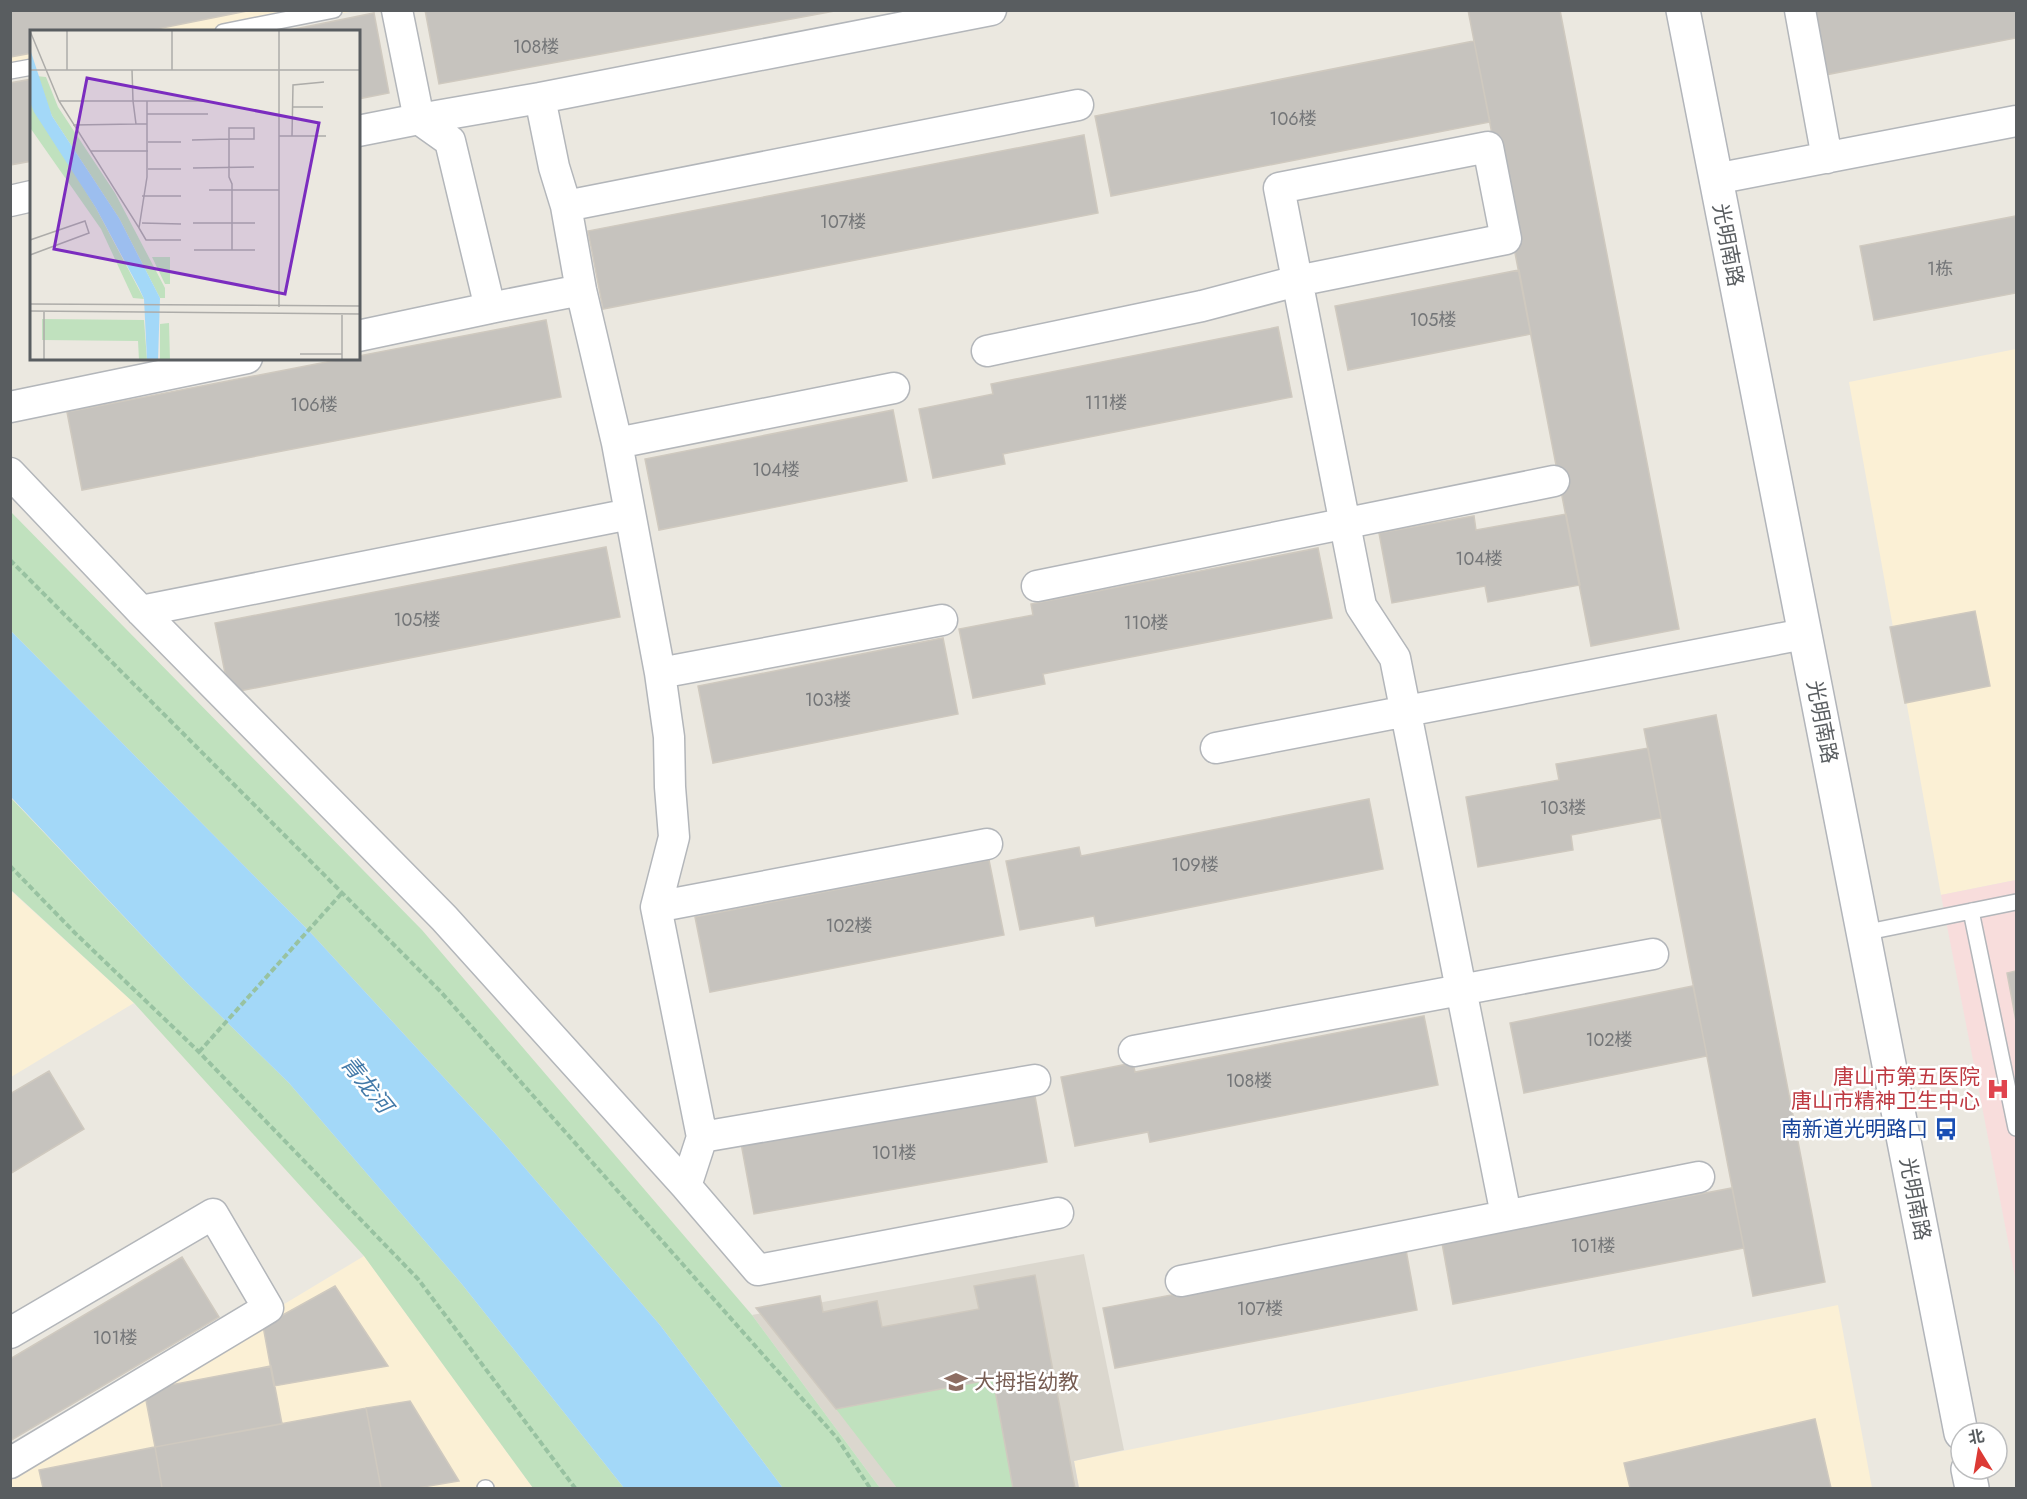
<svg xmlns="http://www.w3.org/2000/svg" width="2027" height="1499" font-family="Jost,'Noto Sans SC',sans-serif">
	<rect width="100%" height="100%" fill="#ebe8e0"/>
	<path fill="#fbf0d5" d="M11,11H355L242,31L32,32L31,71L11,75Z
		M2016,349V880L1941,895L1849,382Z
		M10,890L134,1003L11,1077H10Z
		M364,1256L533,1488H11V1469Z
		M1838,1305L1872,1488H1079L1074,1461Z"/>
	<path fill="#dbd7ce" d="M1084,1254L1124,1450L1074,1461L1079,1488H880L752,1315Z"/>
	<path fill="#f8dddc" d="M2016,880V1282L1941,895Z"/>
	<path fill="#c0e1be" d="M10,511L422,930L752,1315L880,1488H783L660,1325L494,1132L310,932L11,631Z
		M10,797L186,982L289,1083L461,1283L624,1488H533L364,1256L134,1003L11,890Z
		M993,1379L1013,1488H897L836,1409Z"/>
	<path fill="#a3d8f8" d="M11,631L310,932L494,1132L660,1325L783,1488H624L461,1283L289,1083L186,982L11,797Z"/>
	<path fill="#c6c3be" stroke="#cfc9bf" stroke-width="1.5" d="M10,10H252L142,32H32V53L10,57Z
		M425,10H840L439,84Z
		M1468,10H1560L1679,629L1591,646Z
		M1812,10H2016V38L1825,75Z
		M374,13L389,93L358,99V32H280Z
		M1474,41L1490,122L1111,196L1095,116Z
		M32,79V161L10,165V83Z
		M1084,135L1098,213L603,309L588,231Z
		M2016,216V293L1874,320L1860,246Z
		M1519,270L1531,334L1348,370L1335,306Z
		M546,320L561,397L82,490L67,412L347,358H358V356Z
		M1278,327L1292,397L1003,454L1005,464L933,478L919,409L993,394L991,384Z
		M893,410L907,481L659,530L645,459Z
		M1566,514L1580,585L1488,602L1485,586L1392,603L1379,533L1474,516L1476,530Z
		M606,547L620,617L229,693L215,623Z
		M1318,548L1332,618L1043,674L1045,684L973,698L959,629L1033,615L1031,604Z
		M1975,611L1990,686L1905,703L1890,627Z
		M943,638L958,714L713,763L698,686Z
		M1716,715L1825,1282L1753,1296L1644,729Z
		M1648,748L1661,818L1571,835L1573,850L1478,867L1466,797L1559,780L1556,764Z
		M1369,799L1383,869L1096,926L1094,916L1020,930L1006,861L1079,847L1081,856Z
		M989,860L1004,935L710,992L695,917Z
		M2016,971V1021L2007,973Z
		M1693,986L1707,1056L1524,1093L1510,1023Z
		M1424,1016L1438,1085L1150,1142L1148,1132L1075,1146L1061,1077L1133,1063L1135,1072Z
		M49,1071L84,1129L10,1174V1094Z
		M1034,1091L1047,1162L754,1214L741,1143Z
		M1732,1188L1744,1248L1453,1304L1442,1243Z
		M1406,1250L1417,1310L1115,1368L1103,1308Z
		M182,1257L219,1317L10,1441V1359Z
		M1035,1275L1075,1488H1013L993,1379L836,1409L756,1308L820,1296L823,1312L877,1301L882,1327L979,1309L974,1286Z
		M335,1286L388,1366L274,1386L263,1326Z
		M271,1366L282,1424L155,1447L144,1390Z
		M410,1401L459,1481L417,1488H381L366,1408Z
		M366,1408L381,1488H162L155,1447Z
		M1815,1419L1831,1488H1630L1624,1463Z
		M155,1447L162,1488H43L39,1470Z"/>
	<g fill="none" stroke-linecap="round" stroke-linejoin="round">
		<g stroke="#b3b6ba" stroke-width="18">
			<path id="service" d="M223,32L334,10
				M10,71L32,67
				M1971,911L2016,1128
				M1863,933L2016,902
				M485,1488H486"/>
		</g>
		<g stroke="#b3b6ba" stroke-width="33">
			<path id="minor" d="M1800,10L1827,158
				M540,98L991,10
				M358,131L419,119L450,141L490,308L581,290
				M1715,179L2016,121
				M10,201L32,196
				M566,206L1078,105
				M358,336L490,308
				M987,351L1202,306L1297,281L1506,239L1488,147L1279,188L1361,606L1395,658L1506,1215
				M10,407L247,358
				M617,443L894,388
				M10,473L141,611L444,918L686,1186L702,1137L656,907L674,837L670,787L669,737L660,673L617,443L581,290L566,206L554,167L540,98L419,119L397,10
				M1037,586L1554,481
				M141,611L630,514
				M660,673L942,620
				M1216,748L1804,634
				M656,907L987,844
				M1134,1051L1653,954
				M702,1137L1035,1080
				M686,1186L758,1270L1058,1213
				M1181,1281L1699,1177
				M10,1333L213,1214L268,1308L10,1463"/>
		</g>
		<g stroke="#b2b5ba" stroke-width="36">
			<path id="secondary" d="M1683,10L1961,1433
				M1968,1469L1972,1488"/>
		</g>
		<path stroke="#98c2a1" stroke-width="4" stroke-dasharray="6 3" stroke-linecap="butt" d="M10,560L441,992L837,1438L870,1488
			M10,866L75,933L199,1052L418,1279L575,1488
			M199,1052L341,894"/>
		<use href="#service" stroke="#fff" stroke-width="15"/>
		<use href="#minor" stroke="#fff" stroke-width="30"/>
		<use href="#secondary" stroke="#fff" stroke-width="33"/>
	</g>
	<defs>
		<g id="hospital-bare" transform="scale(1.8)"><path d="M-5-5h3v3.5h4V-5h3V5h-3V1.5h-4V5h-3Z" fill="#e0444e" stroke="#fff" stroke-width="2.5" paint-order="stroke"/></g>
		<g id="bus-bare" transform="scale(1.8)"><path d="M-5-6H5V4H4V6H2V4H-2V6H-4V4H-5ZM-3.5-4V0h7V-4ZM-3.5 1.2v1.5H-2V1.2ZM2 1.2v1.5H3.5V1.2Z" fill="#1a4fb4" stroke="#fff" stroke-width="2.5" paint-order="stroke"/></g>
		<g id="school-bare" transform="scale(1.8)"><path d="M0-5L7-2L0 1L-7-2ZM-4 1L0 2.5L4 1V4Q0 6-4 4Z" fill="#8d6e63" stroke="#fff" stroke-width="2.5" paint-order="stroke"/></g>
	</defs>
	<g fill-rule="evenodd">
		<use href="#hospital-bare" x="1998" y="1089"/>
		<use href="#bus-bare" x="1946" y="1129"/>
		<use href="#school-bare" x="956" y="1382"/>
	</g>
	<g text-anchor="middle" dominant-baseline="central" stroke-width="5" stroke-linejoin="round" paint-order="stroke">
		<g font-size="18" fill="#747678">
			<text x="536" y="47">108楼</text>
			<text x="1293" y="119">106楼</text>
			<text x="843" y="222">107楼</text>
			<text x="1940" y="269">1栋</text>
			<text x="1433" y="320">105楼</text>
			<text x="1106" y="403">111楼</text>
			<text x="314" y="405">106楼</text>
			<text x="776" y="470">104楼</text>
			<text x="1479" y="559">104楼</text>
			<text x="417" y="620">105楼</text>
			<text x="1146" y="623">110楼</text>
			<text x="828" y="700">103楼</text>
			<text x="1563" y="808">103楼</text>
			<text x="1195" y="865">109楼</text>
			<text x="849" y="926">102楼</text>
			<text x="1609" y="1040">102楼</text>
			<text x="1249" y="1081">108楼</text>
			<text x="894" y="1153">101楼</text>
			<text x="1593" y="1246">101楼</text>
			<text x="1260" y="1309">107楼</text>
			<text x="115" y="1338">101楼</text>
		</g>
		<g font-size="21" fill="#595d60" stroke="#fff">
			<text transform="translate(1728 245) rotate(79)">光明南路</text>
			<text transform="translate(1822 722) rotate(79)">光明南路</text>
			<text transform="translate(1915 1199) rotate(79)">光明南路</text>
		</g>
		<g font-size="21" fill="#be3a42" stroke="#fff" text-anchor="end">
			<text x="1980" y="1077">唐山市第五医院<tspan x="1980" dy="24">唐山市精神卫生中心</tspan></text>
		</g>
		<g font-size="21" fill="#164399" stroke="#fff" text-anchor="end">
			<text x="1928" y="1129">南新道光明路口</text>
		</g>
		<g font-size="21" fill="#785e54" stroke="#fff" text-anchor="start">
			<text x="974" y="1382">大拇指幼教</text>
		</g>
		<g font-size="22" font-style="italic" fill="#4279a8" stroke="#fff">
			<text transform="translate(367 1084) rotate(51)">青龙河</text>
		</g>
	</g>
	<g transform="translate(30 30)">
		<rect width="330" height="330" fill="#ebe8e0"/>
		<path d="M6,46L16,47L28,77L85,163L135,258V268H130L89,188L22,86ZM0,72L66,178L114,269L103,268L71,199L1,99ZM122,227H140V254H135ZM12,289L114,290L117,330H109L108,311L12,310ZM139,293L140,330H130V294Z" fill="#c0e1be"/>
		<path d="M0,19L22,86L89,188L130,268L128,330H117L114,269L109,258L66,178L4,82L0,72Z" fill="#a3d8f8"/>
		<path fill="none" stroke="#adaca9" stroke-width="1.5" d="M37,0V40M249,0V277M0,1L29,71L109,198L117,147V71H103L102,40M0,40H330M142,40V0M29,71H103L106,94H117M117,71H176M263,77H293M117,84H178M43,95L106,94M249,106H296M262,106L263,55L294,52M162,110L199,109H224V98H199V147L202,154V220M118,112H151M60,121H118M163,138L224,137M118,139H151M179,160H249M112,166H151M112,193L151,194M163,193H225M109,198L116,210H151M0,210L55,191L59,203L0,225M164,220H225M0,274L330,276M0,281L330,284M312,285V330M270,324H312M14,330V281"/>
		<path fill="#7b2cbf" fill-opacity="0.15" stroke="#7b2cbf" stroke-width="3" d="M57,48L289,93L255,264L24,219Z"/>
		<rect width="330" height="330" fill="none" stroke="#595d60" stroke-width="3"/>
	</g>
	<rect width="2027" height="1499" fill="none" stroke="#595d60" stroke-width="24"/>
	<g transform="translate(1979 1451) rotate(349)"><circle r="28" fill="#ffffff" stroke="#bdbebf" stroke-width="1.5"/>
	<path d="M0-4.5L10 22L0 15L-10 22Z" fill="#dc3a35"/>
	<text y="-9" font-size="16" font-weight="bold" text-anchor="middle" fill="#595d60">北</text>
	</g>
</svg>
